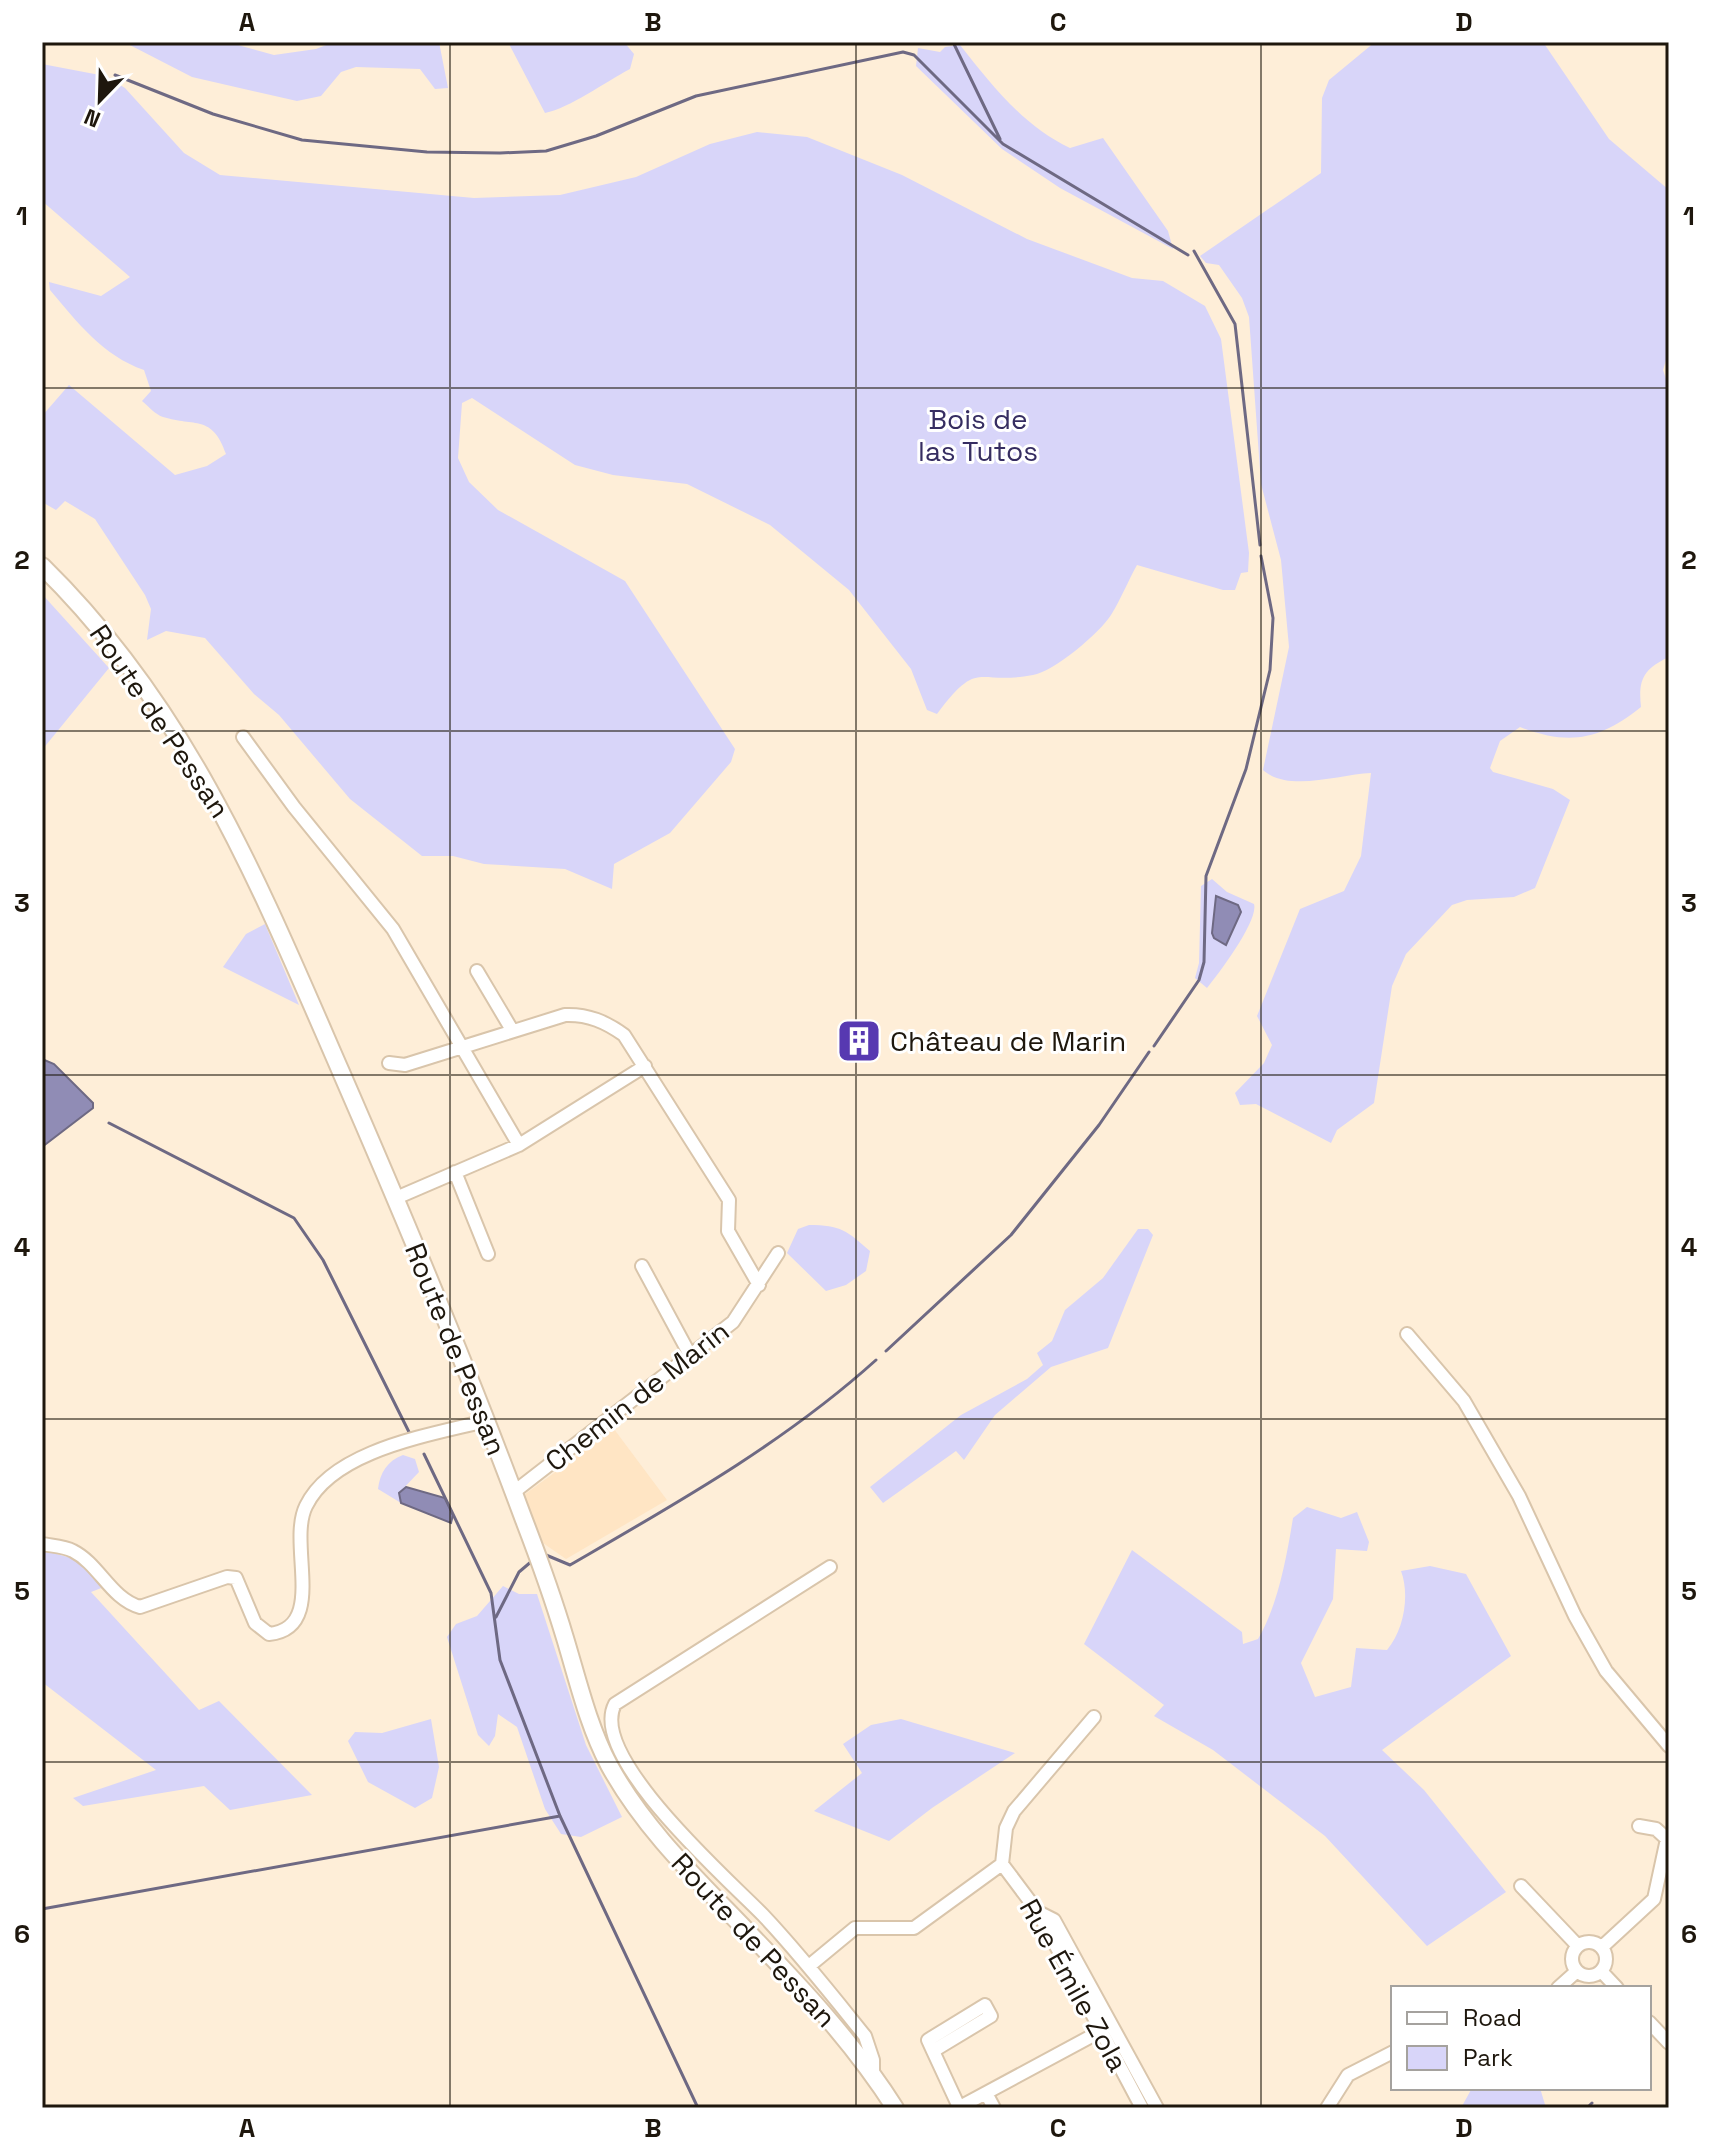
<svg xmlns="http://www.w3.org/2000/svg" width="1711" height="2150" font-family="'Space Grotesk',sans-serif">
	<rect width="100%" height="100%" fill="#feeed8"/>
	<path fill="#ffe5c4" d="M614,1429L667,1500L566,1559L543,1543L524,1495Z"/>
	<path fill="#d8d5f9" d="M124,42H227L274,55L316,49L334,42H439L448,88L435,89L420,69L356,67L341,72L321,96L297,101L192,77Z
		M508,42H624L634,54L630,69C605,82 570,108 545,113Z
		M1375,42H1543L1609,139L1669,190V350L1663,370L1669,388V657C1643,669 1638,680 1641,707C1600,740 1569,746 1520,727L1500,741L1490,768L1493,772L1553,789L1570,800L1535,888L1514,897L1467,900L1452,905L1406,954L1392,986L1374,1103L1337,1130L1331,1143L1256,1104L1240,1105L1235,1093L1264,1063L1272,1045L1257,1016L1300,909L1344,891L1361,856L1371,773C1340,774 1289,793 1263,770L1289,647L1281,560L1261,484L1249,317L1242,298L1219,265L1206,263L1200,256L1321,173L1322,98L1329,80Z
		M960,45C991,84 1023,126 1070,148L1103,138L1168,231L1173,249L1060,188L1002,149L916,66L918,48L940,52L945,47Z
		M42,64L105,76L125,88L184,153L220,175L474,198L560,195L636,177L710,144L757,132L807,137L902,175L1027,239L1132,278L1163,281L1205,306L1221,339L1249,553L1248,572L1241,573L1235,590H1223L1137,565C1128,581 1121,599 1111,615C1100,633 1053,672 1033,675C975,686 980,657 937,714L927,710L911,669L849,590L770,525L687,484L613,475L575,465L472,398L462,403L458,458L469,482L498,510L625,581L735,749L731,762L670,833L614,864L612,889L565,869L484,864L453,856H422L350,799L279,715L254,694L205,638L166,631L147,640L151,609L145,595L95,519L65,501L56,510L42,502V416L69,385L175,475L207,466L226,454C212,414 195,427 163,417C156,415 148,406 142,401L151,391L144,370C103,356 77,322 50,290L49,282L101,296L130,277L42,201Z
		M42,594L109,668L42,750Z
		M1212,879L1227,892L1254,904C1259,920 1219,973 1207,988L1195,978L1199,963L1201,886Z
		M265,924L299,1005L223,967L246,934Z
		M809,1225C841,1225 847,1231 870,1251L866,1271L846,1285L826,1291L787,1253L798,1229Z
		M1138,1229H1148L1153,1235L1108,1348L1051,1367L995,1415L964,1460L956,1451L883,1503L870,1487L961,1415L1027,1379L1043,1365L1037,1353L1052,1341L1065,1310L1103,1278Z
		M403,1455L415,1459L419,1472L399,1493L401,1503L378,1489C380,1473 387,1461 403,1455Z
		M1307,1507L1341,1518L1357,1512L1369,1542L1367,1551L1336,1549L1333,1599L1301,1663L1315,1697L1351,1687L1356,1648L1387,1650C1404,1630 1410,1595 1401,1571L1430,1566L1466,1574L1511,1656L1382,1750L1424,1790L1506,1892L1427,1946L1325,1836L1213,1750L1154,1716L1164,1705L1084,1644L1132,1550L1242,1632L1243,1644L1258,1639C1278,1606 1287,1555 1293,1518Z
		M42,1550L75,1559L104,1587L91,1592L199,1710L219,1701L312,1795L230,1810L204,1786L83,1806L73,1798L156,1770L42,1682Z
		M503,1586L519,1594H537L586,1745L622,1817L581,1837L561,1834L545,1809L517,1727L498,1714L495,1736L489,1746L478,1735L447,1637L456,1624L477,1616Z
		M431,1719L439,1767L432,1798L415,1808L368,1782L348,1741L355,1732L382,1733Z
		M901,1719L1015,1753L932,1808L889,1841L814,1811L862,1773L843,1744L871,1725Z
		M1472,2088H1540L1546,2108H1461Z"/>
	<path fill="#908cb5" stroke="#6e6983" stroke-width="2" d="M1216,896L1238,905L1241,912L1226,945L1214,938L1212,933Z
		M42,1059L54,1064L93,1103V1108L42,1147Z
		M406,1487L445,1498L453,1515L451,1523L401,1503L399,1493Z"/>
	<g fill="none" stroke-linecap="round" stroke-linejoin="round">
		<path stroke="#6e6983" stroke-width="3" d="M953,42L1000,139
			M115,75L213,114L302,140L427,152L500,153L546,151L596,136L696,96L903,52L914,55L1003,144L1188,255
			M1194,251L1235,324L1260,545
			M1154,1046L1199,980L1204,962L1206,876L1246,769L1270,670L1273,618L1261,556
			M109,1123L294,1218L323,1260L410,1434
			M886,1351L1011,1235L1099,1125L1149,1052
			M424,1454L491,1593L500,1660L560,1816L698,2108
			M546,1555L570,1565C677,1503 784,1443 876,1360
			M496,1617L519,1572L532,1561
			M42,1909L560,1816
			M1587,2108L1592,2103"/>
		<g stroke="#d9c5ab" stroke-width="16">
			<path id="minor" d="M243,737L294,807L393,929L519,1145
				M477,971L512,1030
				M389,1063L405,1065L565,1015C588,1014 606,1022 624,1035L729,1200L728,1231L759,1285
				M455,1172L488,1254
				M396,1198L519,1145L645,1066
				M642,1266L690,1355
				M1407,1334L1464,1401L1519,1496L1575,1616L1606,1671L1669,1746
				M514,1492L733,1322L778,1253
				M42,1544C52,1546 64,1546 73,1551C99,1564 111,1599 140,1607L227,1577L236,1578L255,1623L269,1634C328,1628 287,1544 306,1506C333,1450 430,1435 485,1421
				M830,1567L615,1704C587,1756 729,1880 763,1915C799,1953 832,1995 865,2036L873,2060V2074
				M1002,1864L1038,1912L1142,2108
				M1521,1886L1578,1946
				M1038,1912L1054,1920L1157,2108
				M1572 1959a17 17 0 1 1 34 0a17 17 0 1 1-34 0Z
				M1602,1947L1654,1899L1667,1839L1656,1829L1639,1826
				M809,1966L855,1928H914L1002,1864L1006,1828L1014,1811L1094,1717
				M1601,1971L1617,1988
				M1558,1988L1577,1971
				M1649,2022L1669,2043
				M933,2051L928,2040L985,2005L991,2016L933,2051L959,2107
				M986,2093L994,2108
				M958,2108L1101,2031
				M1327,2108L1348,2075L1393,2052"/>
		</g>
		<g stroke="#d9c5ab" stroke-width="20">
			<path id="major" d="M42,566C190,711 260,886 341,1072C405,1219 468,1369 524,1520C539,1559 553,1598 565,1638C578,1681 588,1725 609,1765C644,1829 696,1878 746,1930C800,1986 853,2042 895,2108"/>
		</g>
		<use href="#minor" stroke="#fff" stroke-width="12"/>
		<use href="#major" stroke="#fff" stroke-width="16"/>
	</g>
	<path fill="none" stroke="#1e170d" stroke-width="2" stroke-opacity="0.55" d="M450,42V2108M856,42V2108M1261,42V2108M42,388H1669M42,731H1669M42,1075H1669M42,1419H1669M42,1762H1669"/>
	<defs>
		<g id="building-square" transform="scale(2.3)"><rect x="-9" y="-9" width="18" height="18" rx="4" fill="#5739b1" stroke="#fff"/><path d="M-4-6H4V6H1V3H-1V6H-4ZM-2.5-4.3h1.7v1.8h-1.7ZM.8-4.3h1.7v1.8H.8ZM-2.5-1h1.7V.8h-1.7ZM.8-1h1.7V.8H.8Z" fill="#fff"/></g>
	</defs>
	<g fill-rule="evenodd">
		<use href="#building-square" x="859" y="1041"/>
	</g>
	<g text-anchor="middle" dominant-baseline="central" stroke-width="6" stroke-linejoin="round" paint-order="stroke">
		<g font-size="28" fill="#362d61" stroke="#fff">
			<text x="978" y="419">Bois de<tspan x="978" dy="32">las Tutos</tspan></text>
		</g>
		<g font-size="28" fill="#1e170d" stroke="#fff">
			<text transform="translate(160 721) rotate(56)">Route de Pessan</text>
			<text transform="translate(456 1349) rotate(68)">Route de Pessan</text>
			<text transform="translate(637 1396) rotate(-38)">Chemin de Marin</text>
			<text transform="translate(754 1940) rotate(47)">Route de Pessan</text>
			<text transform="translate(1074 1985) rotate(61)">Rue Émile Zola</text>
		</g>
		<g font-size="28" fill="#1e170d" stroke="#fff" text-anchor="start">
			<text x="890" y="1041">Château de Marin</text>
		</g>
	</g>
	<rect width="1711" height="2150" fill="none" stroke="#ffffff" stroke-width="88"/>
	<rect x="1391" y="1986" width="260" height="104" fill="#ffffff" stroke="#a5a29e" stroke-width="2"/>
	<rect x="1407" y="2012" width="40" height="12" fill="#ffffff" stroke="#a5a29e" stroke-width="2"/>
	<text x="1463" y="2026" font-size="24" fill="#1e170d">Road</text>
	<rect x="1407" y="2046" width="40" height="24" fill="#d8d5f9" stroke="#a5a29e" stroke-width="2"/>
	<text x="1463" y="2066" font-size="24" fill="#1e170d">Park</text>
	<g transform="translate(100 100) rotate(203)" stroke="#ffffff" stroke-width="6" paint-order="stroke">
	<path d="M0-6L14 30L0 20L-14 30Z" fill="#1e170d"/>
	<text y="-12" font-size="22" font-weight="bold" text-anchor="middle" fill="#1e170d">N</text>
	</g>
	<rect x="44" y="44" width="1623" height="2062" fill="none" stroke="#1e170d" stroke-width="3"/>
	<g font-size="26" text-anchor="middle" font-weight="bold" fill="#1e170d">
		<text x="247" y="31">A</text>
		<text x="653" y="31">B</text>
		<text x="1058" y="31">C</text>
		<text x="1464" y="31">D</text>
		<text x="22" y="225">1</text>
		<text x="1689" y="225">1</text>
		<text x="22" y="569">2</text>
		<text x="1689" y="569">2</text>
		<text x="22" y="912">3</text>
		<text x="1689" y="912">3</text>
		<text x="22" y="1256">4</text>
		<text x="1689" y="1256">4</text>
		<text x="22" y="1600">5</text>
		<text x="1689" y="1600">5</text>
		<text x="22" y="1943">6</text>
		<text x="1689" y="1943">6</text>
		<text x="247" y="2137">A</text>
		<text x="653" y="2137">B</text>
		<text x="1058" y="2137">C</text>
		<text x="1464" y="2137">D</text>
	</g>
</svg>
